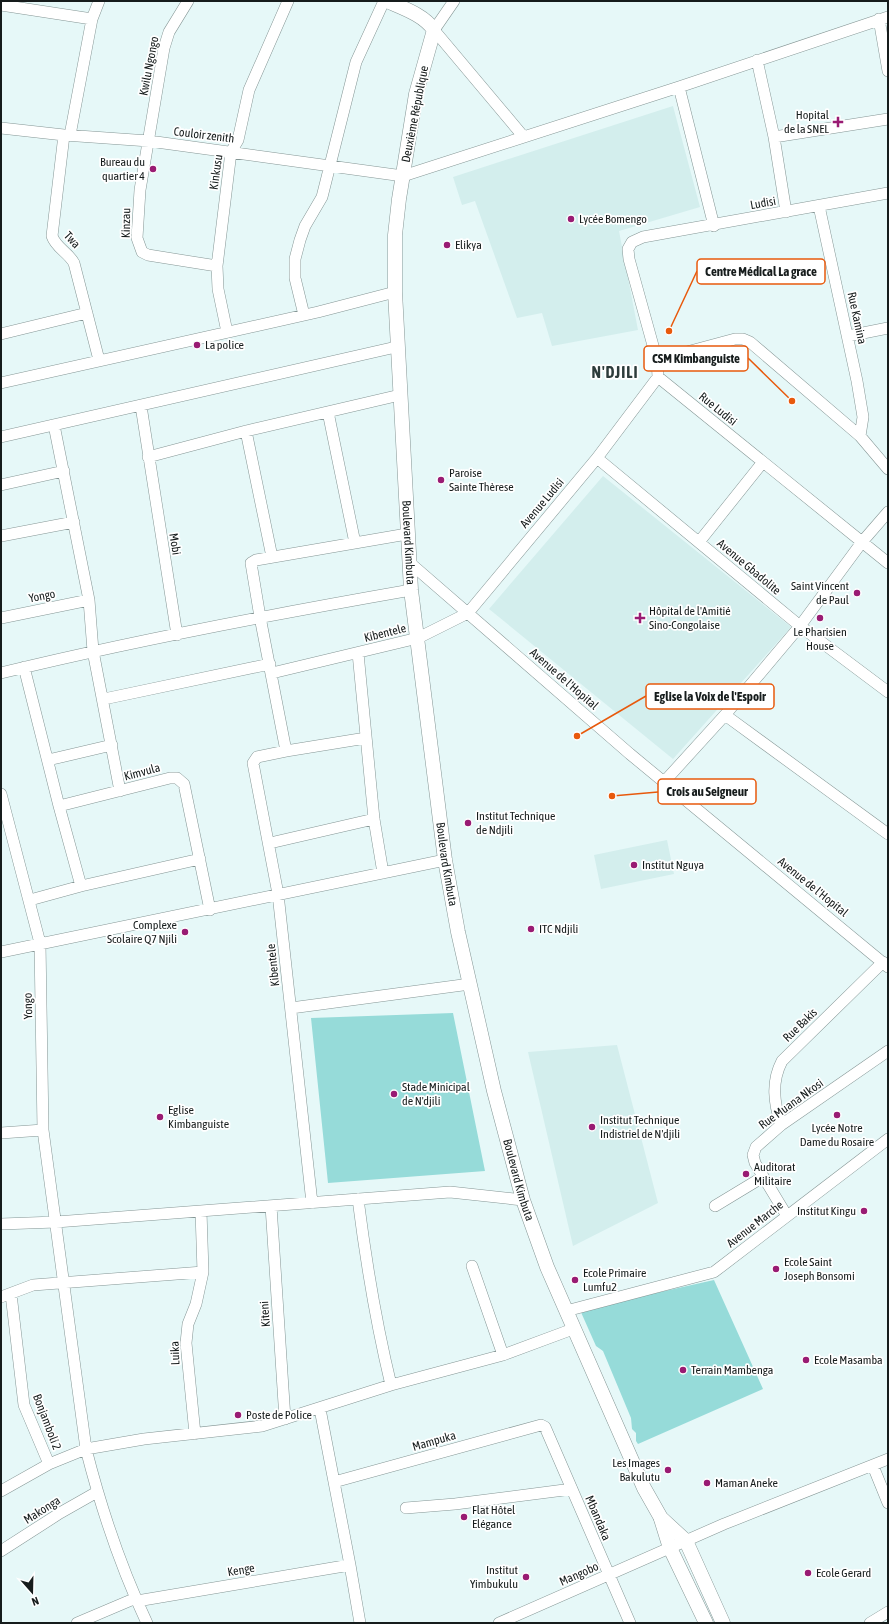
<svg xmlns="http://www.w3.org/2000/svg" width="889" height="1624" font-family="'Asap Condensed',sans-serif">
	<rect width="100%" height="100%" fill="#e6f8f8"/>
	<path fill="#d3eeed" d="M673,106L700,207L619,231L638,330L552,346L542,313L517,318L475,201L462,205L453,177Z
		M603,476L791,627L673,759L489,609Z
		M667,840L674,874L601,889L594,855Z
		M617,1045L658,1203L573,1246L528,1052Z"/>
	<path fill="#96dbd9" d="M453,1013L485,1171L328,1183L311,1018Z
		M714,1280L763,1389L638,1444L636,1441V1433L632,1429L631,1418L603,1351L596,1346L580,1310Z"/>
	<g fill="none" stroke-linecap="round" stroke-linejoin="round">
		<g stroke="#859695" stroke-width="12">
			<path id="minor" d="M188,1L169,32L164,48L140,190L137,238L142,252L148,255L217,266
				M454,1L434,30L523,136
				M1,5L92,19
				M879,19L888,71
				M757,60L774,137L786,212
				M679,87L714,226
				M1,128L64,135L149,141L403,176L679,87L888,17
				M64,135L52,236C56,248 68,252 74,263L99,360
				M70,135L92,19L99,1
				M774,137L888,119
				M819,206L857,381L863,417L860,436
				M304,315L295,278V259L300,240L305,226L322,197L356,62L384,1
				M227,332L218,289L217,266L231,152L238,140L249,90L288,1
				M1,334L87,313
				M848,336L888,328
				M657,360L735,339H743L750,342L860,436L888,469
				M658,377L888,563
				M1,383L318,312L395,292
				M141,406L177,635
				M328,412L355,543
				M54,425L89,600L93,651L120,791
				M246,431L272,557
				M1,437L396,347
				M148,457L246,431L400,395
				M597,458L800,626L888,692
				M1,485L64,471
				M1,536L74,522
				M699,542L763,462
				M410,563L630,754L888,967
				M1,618L89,600
				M358,653L374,819L383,873
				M24,667L59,806L81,886
				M1,673C136,640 274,614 411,590
				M272,673L418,638L468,613L597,458L658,377L657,360L629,259L628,249L632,242L643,237L888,193
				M104,699L270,664
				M725,715L888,834
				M286,751L260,617L251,563L256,560L407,534
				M48,760L112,745
				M664,782L725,715L800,626L862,542L888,512
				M1,794L40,943L43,1130L86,1449C101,1508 121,1568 147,1623
				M59,806L170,778H177L184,784L210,910
				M270,843L374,819
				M30,900L81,886L200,859
				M1,952L445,860
				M291,1008L470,984
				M781,1125C774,1103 771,1082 782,1061L883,962
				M1,1133L43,1130
				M358,1199C366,1262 376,1323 391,1385
				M312,1203L278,894L253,763L257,757L286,751L366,738
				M271,1206L285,1419
				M715,1206L763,1177
				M787,1216L755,1163L753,1155L756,1147L781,1125L888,1051
				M1,1224L56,1222L450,1192L523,1200
				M472,1266L503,1355
				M11,1294L24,1405L49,1464
				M1,1297L33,1285L203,1272
				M566,1311L714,1272L888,1139
				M320,1409L350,1565L360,1623
				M195,1434L186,1343L188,1324L196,1304L203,1272L201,1211
				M873,1466L888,1503
				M334,1482L541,1425L545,1427L630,1623
				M1,1491L49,1464L86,1449L144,1439L262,1426L391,1385L503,1355L573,1329
				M406,1508L455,1504L572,1489
				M1,1551L60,1513L97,1492
				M137,1601L350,1565
				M77,1623L136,1598
				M499,1623L724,1524L888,1459
				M870,1623L888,1612"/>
		</g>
		<g stroke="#859695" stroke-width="15">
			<g id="tertiary">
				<path id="s1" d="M387,1C403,8 424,15 434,30L416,94L399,199L395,235V292L411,590L445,860L458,932L494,1091L523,1200L547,1267L644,1488L661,1518L686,1541L723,1623"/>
				<path d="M661,1519L670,1548L706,1623"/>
			</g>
		</g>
		<use href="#minor" stroke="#fff" stroke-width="11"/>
		<use href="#tertiary" stroke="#fff" stroke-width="14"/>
	</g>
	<g fill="#991b73" stroke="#fff" stroke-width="1.5">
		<path d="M836 116h4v4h4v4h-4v4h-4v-4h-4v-4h4z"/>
		<circle cx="153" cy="169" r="4"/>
		<circle cx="571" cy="219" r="4"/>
		<circle cx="447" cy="245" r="4"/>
		<circle cx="197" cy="345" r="4"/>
		<circle cx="441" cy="480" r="4"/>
		<circle cx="857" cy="593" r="4"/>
		<path d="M638 612h4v4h4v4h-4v4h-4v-4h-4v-4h4z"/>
		<circle cx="820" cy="618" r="4"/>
		<circle cx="468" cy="823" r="4"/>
		<circle cx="634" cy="865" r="4"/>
		<circle cx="531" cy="929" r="4"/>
		<circle cx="185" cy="932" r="4"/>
		<circle cx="394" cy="1094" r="4"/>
		<circle cx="837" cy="1115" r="4"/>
		<circle cx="160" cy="1117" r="4"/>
		<circle cx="592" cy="1127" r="4"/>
		<circle cx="746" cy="1174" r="4"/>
		<circle cx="864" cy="1211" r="4"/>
		<circle cx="776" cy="1269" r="4"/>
		<circle cx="575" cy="1280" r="4"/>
		<circle cx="806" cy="1360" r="4"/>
		<circle cx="683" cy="1370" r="4"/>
		<circle cx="238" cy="1415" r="4"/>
		<circle cx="668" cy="1470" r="4"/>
		<circle cx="707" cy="1483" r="4"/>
		<circle cx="464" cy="1517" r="4"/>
		<circle cx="808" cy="1573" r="4"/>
		<circle cx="526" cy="1577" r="4"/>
	</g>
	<g text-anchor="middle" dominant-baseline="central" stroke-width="3.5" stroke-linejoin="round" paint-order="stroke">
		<g font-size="12" fill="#161c1c" stroke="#fff">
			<text transform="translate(149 66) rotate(-79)">Kwilu Ngongo</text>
			<text transform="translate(415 114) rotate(-79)">Deuxième République</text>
			<text transform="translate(204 135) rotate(7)">Couloir zenith</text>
			<text transform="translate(216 172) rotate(-82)">Kinkusu</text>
			<text transform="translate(763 203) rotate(-10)">Ludisi</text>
			<text transform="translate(126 223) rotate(-89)">Kinzau</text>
			<text transform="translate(72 240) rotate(47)">Twa</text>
			<text transform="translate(857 318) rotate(78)">Rue Kamina</text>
			<text transform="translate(718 409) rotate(39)">Rue Ludisi</text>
			<text transform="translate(542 503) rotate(-50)">Avenue Ludisi</text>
			<text stroke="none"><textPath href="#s1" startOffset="573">Boulevard Kimbuta</textPath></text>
			<text transform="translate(175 544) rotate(81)">Mobi</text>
			<text transform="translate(749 567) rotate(40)">Avenue Gbadolite</text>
			<text transform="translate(42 596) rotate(-11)">Yongo</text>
			<text transform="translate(385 633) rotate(-14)">Kibentele</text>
			<text transform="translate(564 679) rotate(41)">Avenue de l'Hopital</text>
			<text transform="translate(142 772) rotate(-15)">Kimvula</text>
			<text stroke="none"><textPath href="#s1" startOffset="897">Boulevard Kimbuta</textPath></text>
			<text transform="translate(813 887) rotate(39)">Avenue de l'Hopital</text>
			<text transform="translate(273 965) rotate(-96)">Kibentele</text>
			<text transform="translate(28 1006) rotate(-91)">Yongo</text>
			<text transform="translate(800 1025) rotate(-44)">Rue Bakis</text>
			<text transform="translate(791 1104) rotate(-36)">Rue Muana Nkosi</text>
			<text stroke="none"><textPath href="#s1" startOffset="1221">Boulevard Kimbuta</textPath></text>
			<text transform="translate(755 1224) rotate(-38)">Avenue Marche</text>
			<text transform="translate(265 1314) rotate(-94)">Kiteni</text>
			<text transform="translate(175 1353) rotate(-92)">Luika</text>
			<text transform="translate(47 1422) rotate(69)">Bonjamboli 2</text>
			<text transform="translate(434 1441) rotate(-16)">Mampuka</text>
			<text transform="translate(42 1510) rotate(-32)">Makonga</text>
			<text transform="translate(598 1518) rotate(67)">Mbandaka</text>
			<text transform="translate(241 1570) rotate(-10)">Kenge</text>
			<text transform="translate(579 1574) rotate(-24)">Mangobo</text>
		</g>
		<g font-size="12" fill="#161c1c" stroke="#fff" text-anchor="start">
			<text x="829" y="115" text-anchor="end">Hopital<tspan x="829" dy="14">de la SNEL</tspan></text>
			<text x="145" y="162" text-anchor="end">Bureau du<tspan x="145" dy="14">quartier 4</tspan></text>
			<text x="579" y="219">Lycée Bomengo</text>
			<text x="455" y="245">Elikya</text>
			<text x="205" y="345">La police</text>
			<text x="449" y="473">Paroise<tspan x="449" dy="14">Sainte Thèrese</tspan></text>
			<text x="849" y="586" text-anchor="end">Saint Vincent<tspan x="849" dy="14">de Paul</tspan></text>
			<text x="649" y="611">Hôpital de l'Amitié<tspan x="649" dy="14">Sino-Congolaise</tspan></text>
			<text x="820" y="632" text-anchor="middle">Le Pharisien<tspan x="820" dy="14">House</tspan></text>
			<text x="476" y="816">Institut Technique<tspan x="476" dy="14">de Ndjili</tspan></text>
			<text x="642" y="865">Institut Nguya</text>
			<text x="177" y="925" text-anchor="end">Complexe<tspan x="177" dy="14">Scolaire Q7 Njili</tspan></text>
			<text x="539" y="929">ITC Ndjili</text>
			<text x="402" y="1087">Stade Minicipal<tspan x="402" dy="14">de N'djili</tspan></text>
			<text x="168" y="1110">Eglise<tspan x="168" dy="14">Kimbanguiste</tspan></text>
			<text x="600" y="1120">Institut Technique<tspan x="600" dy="14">Indistriel de N'djili</tspan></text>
			<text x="837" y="1128" text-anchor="middle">Lycée Notre<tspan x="837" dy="14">Dame du Rosaire</tspan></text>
			<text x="754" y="1167">Auditorat<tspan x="754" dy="14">Militaire</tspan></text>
			<text x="856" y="1211" text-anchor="end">Institut Kingu</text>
			<text x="784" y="1262">Ecole Saint<tspan x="784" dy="14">Joseph Bonsomi</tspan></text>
			<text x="583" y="1273">Ecole Primaire<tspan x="583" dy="14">Lumfu2</tspan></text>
			<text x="814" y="1360">Ecole Masamba</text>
			<text x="691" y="1370">Terrain Mambenga</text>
			<text x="246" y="1415">Poste de Police</text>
			<text x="660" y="1463" text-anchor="end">Les Images<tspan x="660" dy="14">Bakulutu</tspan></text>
			<text x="715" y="1483">Maman Aneke</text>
			<text x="472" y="1510">Flat Hôtel<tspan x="472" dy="14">Elégance</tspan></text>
			<text x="518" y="1570" text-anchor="end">Institut<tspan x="518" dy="14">Yimbukulu</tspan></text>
			<text x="816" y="1573">Ecole Gerard</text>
		</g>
		<g font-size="16" font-weight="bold" letter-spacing="1" fill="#2d3c3b" stroke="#fff">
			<text x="615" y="372">N'DJILI</text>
		</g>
	</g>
	<path fill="none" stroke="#e8590c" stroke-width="1.5" d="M669 331L697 271M792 401L748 358M577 736L646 696M612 796L658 792"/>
	<g fill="#e8590c" stroke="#fff" stroke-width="1.5">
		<circle cx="669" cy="331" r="4"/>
		<circle cx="792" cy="401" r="4"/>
		<circle cx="577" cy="736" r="4"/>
		<circle cx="612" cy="796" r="4"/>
	</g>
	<g fill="#fff" stroke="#e8590c" stroke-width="1.5">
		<rect x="697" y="259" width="128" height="25" rx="4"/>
		<rect x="644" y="346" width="104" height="25" rx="4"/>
		<rect x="646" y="684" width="128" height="25" rx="4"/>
		<rect x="658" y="779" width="98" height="25" rx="4"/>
	</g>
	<g font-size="13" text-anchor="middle" font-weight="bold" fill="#161c1c">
		<text x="761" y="276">Centre Médical La grace</text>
		<text x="696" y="363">CSM Kimbanguiste</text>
		<text x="710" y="701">Eglise la Voix de l'Espoir</text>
		<text x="707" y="796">Crois au Seigneur</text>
	</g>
	<rect width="889" height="1624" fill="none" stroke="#161c1c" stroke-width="4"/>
	<g transform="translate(32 1592) rotate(160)" stroke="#ffffff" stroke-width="3" paint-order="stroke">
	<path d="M0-3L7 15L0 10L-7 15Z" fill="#161c1c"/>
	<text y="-6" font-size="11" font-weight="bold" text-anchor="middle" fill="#161c1c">N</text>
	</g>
</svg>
